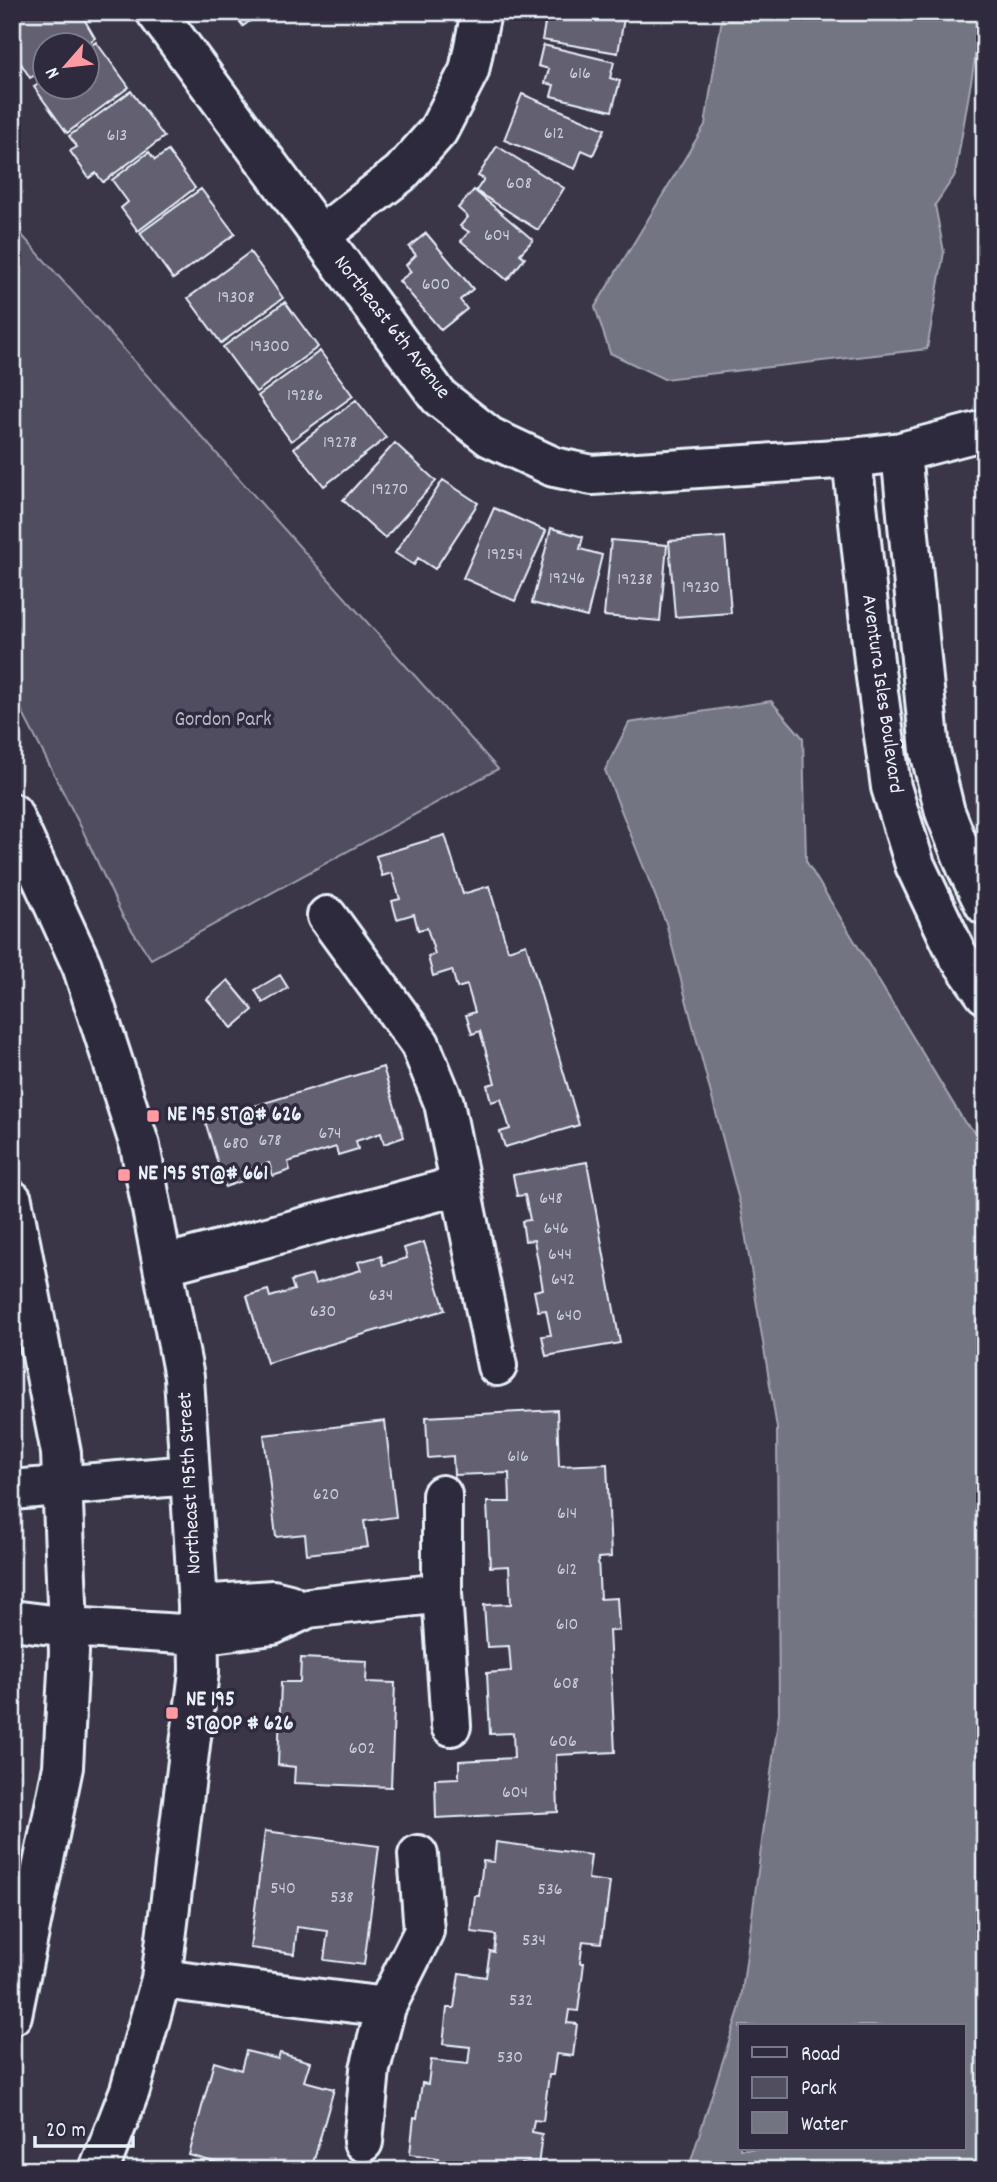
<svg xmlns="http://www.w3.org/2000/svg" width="997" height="2182" font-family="Dekko,sans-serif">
	<rect width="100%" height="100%" fill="#3a3648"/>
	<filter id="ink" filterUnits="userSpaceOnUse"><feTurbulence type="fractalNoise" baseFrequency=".0143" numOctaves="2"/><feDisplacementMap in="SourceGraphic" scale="14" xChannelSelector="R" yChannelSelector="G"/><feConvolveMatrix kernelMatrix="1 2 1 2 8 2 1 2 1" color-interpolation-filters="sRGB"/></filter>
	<g filter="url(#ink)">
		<path fill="#504e5f" stroke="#9ca0ac" stroke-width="2" d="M12,224L498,769L151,959L122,915L82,829L12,692Z"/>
		<path fill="#737482" stroke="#a2a6b1" stroke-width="2" fill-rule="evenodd" d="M723,12H983L955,175L935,205L944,252L927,349L664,379L610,353L595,307L705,125Z
			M771,701L803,738L806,861L965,1123L985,1140V2170H688L740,2007L779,1713L777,1428L741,1208L666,923L605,770L629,723ZM740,2026H964V2149H740Z"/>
		<path fill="#636171" stroke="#e8f1f8" stroke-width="2" d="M30,12H80L95,38L84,46H46V69L30,78L12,49V23Z
			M233,12H262L243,26Z
			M547,12H625L618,53L542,40Z
			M96,42L129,87L67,133L34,87L46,79V88H88V48Z
			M543,45L614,62L610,78L620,81L612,111L551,96L554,85L545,83L549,69L538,66Z
			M131,91L164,137L103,182L96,173L89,178L70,151L77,147L69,136Z
			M522,94L605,129L593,155L582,150L575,169L504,140Z
			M497,146L564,188L538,230L476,191L484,179L478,176Z
			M168,151L195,188L138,231L121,208L128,202L112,180L149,152L155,160Z
			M201,189L235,234L173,279L140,233Z
			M474,190L533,240L520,254L525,258L507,280L461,241L469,232L460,226L468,217L458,208Z
			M426,233L473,289L460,300L467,309L441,330L399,281L411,272L406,265L416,255L409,247Z
			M250,252L283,298L221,343L188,298Z
			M285,302L318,347L256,392L223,347Z
			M320,351L353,396L291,441L258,396Z
			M356,400L386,438L324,486L294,448Z
			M395,443L436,481L385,538L343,500Z
			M443,480L478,503L435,569L418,558L414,565L395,553Z
			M494,508L546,531L515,601L463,578Z
			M551,528L583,537L580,549L602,555L587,617L532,603Z
			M725,537L731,613L675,617L669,541Z
			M611,540L667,545L660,621L604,616Z
			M445,835L463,894L489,886L508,950L526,944L579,1125L505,1147L500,1132L510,1129L501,1099L491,1102L487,1085L495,1083L480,1031L472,1034L466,1015L475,1012L467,985L457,988L452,970L433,976L428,957L435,954L427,928L418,930L414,914L397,919L392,901L400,899L392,873L382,876L376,856Z
			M280,975L288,988L263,1003L255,990Z
			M228,980L253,1010L232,1028L207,999Z
			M383,1067L404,1137L384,1144L381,1133L356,1141L358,1149L338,1155L336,1147L288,1162L290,1170L273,1176L269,1163L242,1171L245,1180L225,1187L205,1121Z
			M587,1162L620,1343L546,1356L542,1336L551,1335L546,1310L538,1311L534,1291L543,1289L534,1240L525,1241L522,1221L530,1220L525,1195L517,1196L513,1175Z
			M424,1242L445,1310L267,1363L247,1296L268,1290L270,1297L294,1290L291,1281L312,1275L315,1284L361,1270L358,1262L381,1256L383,1265L407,1258L404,1248Z
			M557,1410L559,1466L607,1464L611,1557L598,1558L600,1599L617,1598L619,1631L609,1630L615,1752L556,1755L558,1812L436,1818L435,1779L459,1778V1761L514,1758L513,1733L490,1734L487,1673L511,1671L509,1646L487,1647L484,1605L511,1604L509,1566L490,1567L487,1502H510L509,1473L454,1475L453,1456L428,1458L426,1417Z
			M385,1421L396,1517L364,1521L368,1547L307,1554L305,1534L276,1537L264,1435Z
			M301,1658L367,1661L366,1682L395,1683L391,1787L294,1783L295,1767L278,1765L281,1682H300Z
			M265,1831L379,1846L364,1965L324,1960L328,1931L297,1927L294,1954L250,1948Z
			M496,1842L591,1855L588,1879L610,1882L606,1913L605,1912L601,1943L583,1941L580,1963H584L578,2011L569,2010L567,2023L577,2024L573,2056L556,2054L553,2075H549L543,2121L534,2120L532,2132L542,2134L538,2166L522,2164L521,2170H437L439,2158L410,2154L414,2117L417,2118L422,2083L428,2084L431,2060L468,2064L470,2047L443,2044L447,2008H454L459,1973L486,1977L490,1951L494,1952L496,1935L471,1932L475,1896H479L483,1861L494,1862Z
			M246,2051L278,2059L280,2053L310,2062L304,2081L334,2089L311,2170H242L189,2155L214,2062L241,2070Z"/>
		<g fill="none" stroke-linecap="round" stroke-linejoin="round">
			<g stroke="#e8f1f8" stroke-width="44">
				<path id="minor" d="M156,12L439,397L490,437L554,467L592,475L852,458L901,452L985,430
					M320,236L401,173L438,131L469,71L481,12
					M901,452L930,751L945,812L967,868L985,905
					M852,458L875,670L891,787L915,865L957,954L985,994
					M12,813L82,966L140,1146L184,1377L198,1605L199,1672L161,1979L130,2090L99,2170
					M327,916L420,1044L444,1103L497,1366
					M12,1200L61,1453L69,1652L63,1767L12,2015
					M163,1265L461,1185
					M12,1490L190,1475
					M442,1495V1593L451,1726
					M198,1605L273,1600L289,1604
					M12,1620L68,1627L198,1635L272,1625L308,1608L442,1593
					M161,1979L386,2007
					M363,2142L370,2069L386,2007L424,1931L418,1855"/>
			</g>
			<use href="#minor" stroke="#2f2a3d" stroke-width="38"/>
		</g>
	</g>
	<g fill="#ff9aa2" stroke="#2f2a3d" stroke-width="2.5">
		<rect x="146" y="1109" width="14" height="14" rx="3.5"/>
		<rect x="117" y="1168" width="14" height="14" rx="3.5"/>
		<rect x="165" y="1706" width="14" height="14" rx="3.5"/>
	</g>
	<g text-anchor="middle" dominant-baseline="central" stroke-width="7" stroke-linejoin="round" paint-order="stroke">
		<g font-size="18" fill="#c7cdd6">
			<text x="580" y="74">616</text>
			<text x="554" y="134">612</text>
			<text x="117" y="136">613</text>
			<text x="519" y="184">608</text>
			<text x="497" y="236">604</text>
			<text x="436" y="285">600</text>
			<text x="236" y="298">19308</text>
			<text x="270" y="347">19300</text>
			<text x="305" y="396">19286</text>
			<text x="340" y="443">19278</text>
			<text x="390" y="490">19270</text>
			<text x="505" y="555">19254</text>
			<text x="567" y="579">19246</text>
			<text x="635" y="580">19238</text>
			<text x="701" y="588">19230</text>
			<text x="330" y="1134">674</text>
			<text x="270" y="1141">678</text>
			<text x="236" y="1144">680</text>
			<text x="551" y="1199">648</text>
			<text x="556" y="1229">646</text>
			<text x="560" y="1255">644</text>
			<text x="563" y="1280">642</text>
			<text x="381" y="1296">634</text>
			<text x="323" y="1312">630</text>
			<text x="569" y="1316">640</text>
			<text x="518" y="1457">616</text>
			<text x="326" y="1495">620</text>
			<text x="567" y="1514">614</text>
			<text x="567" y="1570">612</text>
			<text x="567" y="1625">610</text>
			<text x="566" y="1684">608</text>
			<text x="563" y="1742">606</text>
			<text x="362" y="1749">602</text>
			<text x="515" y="1793">604</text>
			<text x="283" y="1889">540</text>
			<text x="550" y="1890">536</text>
			<text x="342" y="1898">538</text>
			<text x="534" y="1941">534</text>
			<text x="521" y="2001">532</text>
			<text x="510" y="2058">530</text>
		</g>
		<g font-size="21" fill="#e8f1f8" stroke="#2f2a3d">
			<text transform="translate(391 328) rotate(52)">Northeast 6th Avenue</text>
			<text transform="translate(881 694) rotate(82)">Aventura Isles Boulevard</text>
			<text transform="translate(191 1483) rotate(-93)">Northeast 195th Street</text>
		</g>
		<g font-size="21" fill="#b3b8c2" stroke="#2f2a3d">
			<text x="223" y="721">Gordon Park</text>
		</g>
		<g font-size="21" font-weight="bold" fill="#e8f1f8" stroke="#2f2a3d" text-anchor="start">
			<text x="167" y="1116">NE 195 ST@# 626</text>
			<text x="138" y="1175">NE 195 ST@# 661</text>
			<text x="186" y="1701">NE 195<tspan x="186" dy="24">ST@OP # 626</tspan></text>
		</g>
	</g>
	<rect width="997" height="2182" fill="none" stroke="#2f2a3d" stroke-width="42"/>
	<rect x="21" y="21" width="955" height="2140" fill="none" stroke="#e8f1f8" stroke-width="2.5" filter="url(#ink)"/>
	<rect x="738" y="2024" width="228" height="126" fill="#2f2a3d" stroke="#797a88" stroke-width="2"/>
	<rect x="752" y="2047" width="35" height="10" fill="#2f2a3d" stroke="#797a88" stroke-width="2"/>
	<text x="801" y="2060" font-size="21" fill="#e8f1f8">Road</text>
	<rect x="752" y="2077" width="35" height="21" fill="#504e5f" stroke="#797a88" stroke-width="2"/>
	<text x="801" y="2094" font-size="21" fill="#e8f1f8">Park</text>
	<rect x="752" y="2112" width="35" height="21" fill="#737482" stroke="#797a88" stroke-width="2"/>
	<text x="801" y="2130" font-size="21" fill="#e8f1f8">Water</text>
	<g transform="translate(66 66) rotate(242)"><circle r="33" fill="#2f2a3d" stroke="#797a88" stroke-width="2"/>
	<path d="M0-5L12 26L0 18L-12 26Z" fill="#ff9aa2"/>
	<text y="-10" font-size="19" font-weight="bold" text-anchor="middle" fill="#e8f1f8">N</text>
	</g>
	<path d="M35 2136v10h98v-10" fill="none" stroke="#e8f1f8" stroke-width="3.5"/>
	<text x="46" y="2136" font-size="21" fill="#e8f1f8" stroke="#2f2a3d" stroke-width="5" paint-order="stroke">20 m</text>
</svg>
